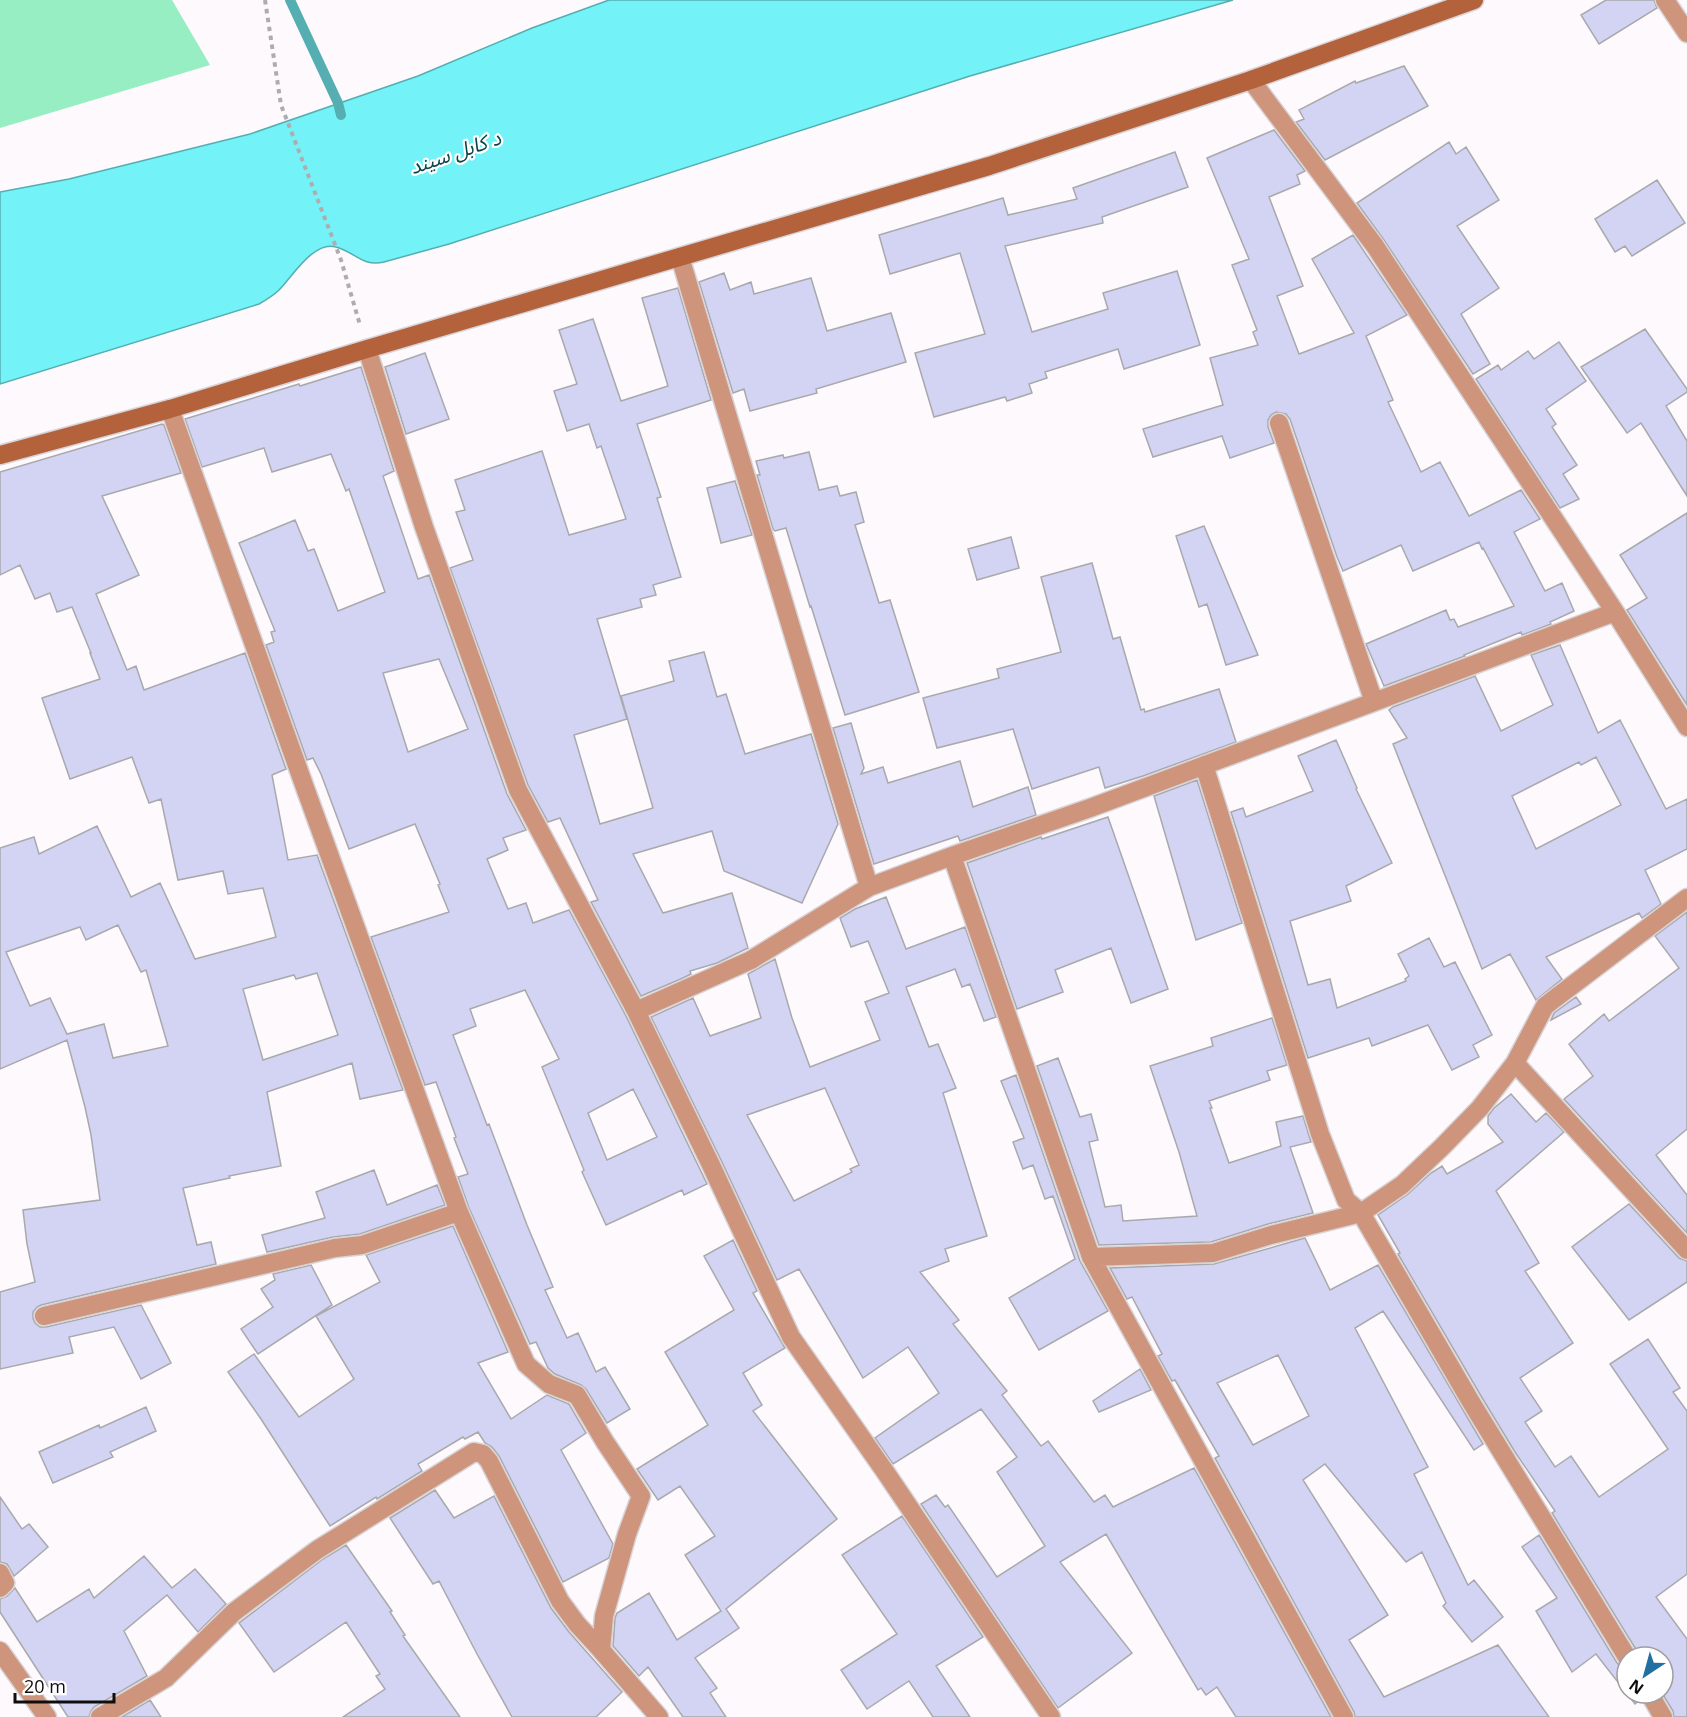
<svg xmlns="http://www.w3.org/2000/svg" width="1687" height="1717" font-family="'Open Sans','Noto Sans Arabic',sans-serif">
	<rect width="100%" height="100%" fill="#fdf9fd"/>
	<path fill="#97eec3" d="M0,0H172L210,65L0,128Z"/>
	<path fill="#73f3f7" stroke="#55aeb1" stroke-width="1.5" d="M609,0H1233L970,76L449,244L384,262C362,267 355,252 336,247C314,240 292,277 279,290C273,296 266,300 259,304L0,384V192L69,179L250,134L418,76L532,28Z"/>
	<g fill="none" stroke-linecap="round" stroke-linejoin="round">
		<path stroke="#55aeb1" stroke-width="10" d="M290,0L338,103L341,115"/>
	</g>
	<path fill="#d3d3f4" stroke="#a9a9ad" stroke-width="1.5" fill-rule="evenodd" d="M1606,0H1654L1657,8L1599,44L1581,15Z
		M1404,66L1428,106L1325,160L1296,122L1304,119L1299,110L1355,81L1356,83Z
		M1274,130L1305,171L1297,175L1300,184L1269,197L1303,286L1277,296L1299,354L1354,333L1312,259L1353,235L1407,315L1366,336L1393,400L1388,402L1421,472L1440,462L1469,516L1521,490L1540,519L1514,532L1545,591L1562,583L1574,611L1550,622L1551,624L1522,635L1521,632L1464,655L1465,656L1384,686L1366,644L1446,610L1450,620L1454,619L1458,627L1514,606L1483,548L1482,549L1479,542L1413,571L1401,545L1343,571L1337,557L1290,419L1286,414L1276,412L1271,415L1268,420V427L1274,443L1230,458L1222,436L1153,457L1143,429L1223,405L1210,358L1258,345L1253,332L1257,330L1232,265L1249,259L1207,158Z
		M1449,142L1456,154L1466,147L1499,200L1457,226L1499,288L1461,314L1490,364L1473,374L1384,240L1357,203Z
		M1175,152L1188,187L1102,217L1103,223L1005,246L1032,332L1108,309L1103,293L1177,271L1200,345L1124,369L1118,349L1045,372L1047,378L1029,384L1032,393L1007,401L1005,397L934,417L915,353L985,334L960,253L890,274L879,235L1003,198L1008,215L1077,199L1073,188Z
		M1657,180L1685,223L1632,256L1625,246L1615,252L1595,219Z
		M724,273L730,290L751,282L754,294L811,278L827,331L891,313L906,362L816,389L817,393L750,411L744,389L733,393L699,282Z
		M678,288L711,400L637,424L661,497L657,498L681,577L653,585L656,595L640,599L642,607L597,619L627,719L574,735L600,824L653,808L621,696L674,681L669,661L704,652L717,697L726,694L745,754L811,734L838,824L802,903L724,871L712,831L633,854L663,913L732,893L748,948L717,963L690,971L691,974L683,978L641,996L591,902L598,900L560,818L548,822L528,785L450,568L473,560L456,512L465,510L455,480L542,451L569,535L626,519L601,446L597,448L589,424L567,431L554,391L577,384L559,330L593,319L621,401L668,386L642,298Z
		M1645,329L1687,389V392L1666,406L1687,441V496L1641,423L1627,433L1581,367Z
		M1559,342L1586,381L1546,409L1556,424L1552,427L1577,465L1563,474L1579,499L1560,508L1476,379L1498,365L1501,370L1528,351L1534,359Z
		M425,353L449,419L406,434L385,367Z
		M361,367L394,471L383,476L418,579L429,575L507,794L526,830L503,838L508,850L487,859L508,909L526,903L533,923L569,910L626,1016L707,1184L684,1195L682,1190L606,1225L582,1172L584,1170L542,1067L559,1059L525,990L470,1009L476,1026L453,1035L487,1125L489,1124L527,1225L553,1287L545,1290L567,1338L578,1333L596,1372L605,1367L630,1409L607,1423L586,1389L581,1385L555,1374L548,1368L536,1342L530,1344L469,1208L458,1177L468,1174L454,1138L456,1137L436,1082L425,1085L371,937L449,912L438,885L440,884L415,824L349,849L321,774L313,758L307,760L266,645L274,642L271,632L275,631L239,543L295,520L308,551L314,549L338,611L385,592L349,489L346,491L331,454L272,472L264,448L202,467L185,419L299,384L300,386ZM439,659L468,729L408,752L383,673ZM633,1089L657,1137L607,1160L588,1113Z
		M162,424L164,425L181,473L102,496L139,575L96,594L127,670L136,666L144,690L245,653L286,769L272,775L288,860L317,855L403,1090L360,1099L352,1063L267,1092L281,1166L229,1176L230,1178L183,1188L197,1245L211,1242L216,1264L41,1305L37,1307L33,1312V1318L35,1323L40,1327H46L141,1305L171,1363L141,1379L114,1327L69,1337L73,1353L0,1369V1292L35,1282L27,1244L23,1210L100,1200L91,1135L85,1107L67,1040L0,1069V848L34,837L39,854L97,826L131,897L160,883L195,959L276,937L263,888L228,894L223,871L178,880L161,799L149,803L132,757L70,779L42,698L100,679L90,653H91L72,607L57,612L50,593L35,599L20,565L0,575V472ZM118,925L141,972L146,970L168,1046L113,1058L104,1024L67,1034L50,998L30,1006L6,952L80,927L86,940ZM317,973L338,1035L263,1060L243,989L294,975L296,979Z
		M809,452L819,490L837,486L840,496L856,492L864,522L855,525L879,603L890,600L919,692L845,715L811,606L810,607L786,528L775,531L773,529L757,475H760L756,461L783,455L784,458Z
		M735,481L752,535L721,543L707,488Z
		M1687,513V705L1627,610L1647,598L1620,555Z
		M1204,526L1258,655L1226,665L1207,604L1199,607L1176,536Z
		M1011,537L1019,568L977,580L968,549Z
		M1092,563L1113,639L1120,637L1141,710L1144,709L1145,712L1219,689L1236,742L1143,776L1105,788L1099,767L1032,789L1013,729L937,748L923,698L999,678L997,669L1061,652L1041,577Z
		M1560,645L1598,733L1620,720L1666,809L1687,799V849L1645,870L1661,904L1642,918L1639,913L1546,957L1562,979L1536,1000L1510,954L1482,969L1393,744L1407,738L1389,710L1393,707L1475,676L1501,731L1553,705L1531,655ZM1596,757L1621,805L1536,849L1512,796L1579,762L1581,765Z
		M851,723L864,768L861,774L883,767L888,783L960,761L973,807L1028,787L1036,815L960,841L958,836L874,864L833,728Z
		M1336,740L1357,788L1356,789L1392,863L1346,886L1351,901L1290,921L1308,985L1330,979L1337,1008L1406,981L1405,979L1409,976L1398,954L1429,938L1444,967L1455,962L1492,1035L1473,1045L1479,1057L1452,1070L1428,1025L1372,1046L1369,1038L1308,1058L1231,812L1243,808L1246,817L1313,791L1298,756Z
		M1197,780L1242,923L1196,940L1154,796Z
		M1108,817L1168,989L1131,1003L1111,948L1055,970L1063,992L1017,1009L967,863L1041,837L1042,839Z
		M886,897L906,949L965,927L996,1017L984,1021L970,984L962,987L955,969L906,987L929,1047L938,1044L956,1088L943,1093L987,1236L945,1249L949,1261L920,1272L959,1320L953,1324L1007,1391L1002,1395L1041,1446L1048,1441L1094,1502L1105,1495L1113,1507L1194,1468L1331,1717H1236L1217,1687L1206,1695L1201,1688L1198,1690L1106,1534L1060,1562L1132,1653L1058,1708L921,1504L936,1495L945,1507L948,1505L997,1577L1045,1546L997,1472L1017,1457L981,1409L893,1464L875,1438L939,1393L908,1347L863,1378L799,1269L777,1280L721,1160L651,1017L693,998L710,1036L761,1018L748,974L775,959L792,1018L810,1067L880,1040L865,1002L889,993L868,941L851,947L840,918L855,909ZM825,1088L859,1165L850,1169L852,1172L794,1201L747,1115Z
		M1687,912V1129L1656,1155L1687,1195V1233L1564,1099L1593,1076L1569,1044L1604,1014L1609,1021L1679,968L1655,936Z
		M1576,997L1581,1004L1551,1020L1554,1013Z
		M1272,1018L1287,1065L1267,1071L1270,1080L1209,1101L1212,1108H1210L1229,1163L1281,1146L1276,1122L1303,1116L1311,1142L1290,1147L1313,1213L1268,1224L1211,1242L1099,1245L1037,1066L1058,1058L1080,1117L1091,1114L1098,1140L1089,1142L1105,1207L1121,1205L1123,1221L1197,1216L1179,1152L1150,1066L1213,1046L1211,1038Z
		M1016,1075L1080,1261L1108,1311L1039,1350L1009,1298L1075,1259L1053,1196L1045,1199L1033,1165L1023,1169L1013,1142L1024,1138L1001,1081Z
		M1511,1094L1536,1122L1546,1113L1564,1132L1496,1191L1539,1263L1525,1271L1573,1343L1520,1378L1542,1411L1525,1422L1555,1467L1571,1456L1599,1497L1668,1449L1610,1364L1648,1339L1680,1388L1673,1392L1687,1411V1574L1656,1597L1687,1639V1717H1674L1673,1711L1662,1693L1663,1657H1638L1637,1651L1552,1513L1555,1511L1515,1452L1481,1396L1398,1254L1400,1253L1378,1215L1408,1194L1431,1173L1442,1166L1447,1174L1503,1142L1488,1124V1116L1494,1108Z
		M374,1170L387,1205L437,1185L445,1205L360,1234L333,1237L267,1252L262,1235L325,1218L316,1192Z
		M1629,1204L1679,1258L1687,1261V1282L1629,1320L1572,1247Z
		M453,1226L508,1352L478,1363L511,1419L547,1395L569,1404L586,1433L561,1450L613,1544L609,1558L563,1582L499,1456L492,1447L485,1443L478,1432L465,1439L463,1437L418,1464L422,1471L377,1499L376,1497L330,1526L261,1419L228,1372L254,1354L299,1417L354,1379L316,1316L380,1282L366,1255Z
		M1305,1238L1330,1290L1378,1265L1483,1444L1474,1450L1383,1311L1355,1328L1428,1467L1414,1474L1468,1585L1474,1580L1503,1617L1472,1642L1443,1606L1446,1603L1422,1552L1406,1562L1325,1464L1303,1480L1388,1615L1349,1640L1384,1697L1498,1645L1549,1717H1355L1354,1712L1215,1458L1219,1456L1175,1380L1172,1381L1158,1356L1162,1354L1132,1297L1127,1299L1110,1268L1214,1264ZM1278,1355L1309,1416L1253,1445L1217,1383Z
		M733,1240L757,1291L753,1293L785,1348L743,1373L762,1405L753,1411L837,1519L726,1609L739,1628L695,1658L717,1688L710,1693L726,1717H683L648,1667L639,1676L613,1646L615,1618L617,1613L649,1593L677,1640L721,1611L685,1555L715,1536L680,1486L658,1500L637,1469L708,1425L665,1352L734,1310L704,1256Z
		M311,1265L332,1305L258,1354L241,1329L273,1307L261,1289L275,1280L273,1274Z
		M1140,1369L1151,1390L1099,1412L1093,1401Z
		M146,1407L156,1431L110,1452L113,1457L53,1483L39,1452L99,1425L100,1428Z
		M435,1490L454,1518L494,1496L551,1608L569,1632L622,1692L596,1717H512L477,1654L439,1581L433,1584L390,1518Z
		M0,1497L22,1529L29,1524L48,1547L14,1576L7,1564L0,1562Z
		M902,1516L983,1637L936,1666L970,1717H933L909,1681L867,1709L841,1670L897,1634L842,1555Z
		M1539,1535L1617,1663L1622,1667L1627,1668V1693H1638L1640,1700L1635,1704L1596,1654L1572,1672L1536,1611L1557,1598L1522,1547Z
		M346,1545L392,1611L390,1612L405,1635L403,1636L460,1717H343L385,1689L376,1676L380,1674L346,1622L274,1672L239,1623L323,1559Z
		M144,1556L172,1588L195,1569L226,1604L198,1632L167,1595L124,1631L147,1676L94,1707L91,1711L89,1717H68L0,1612V1599L7,1596L15,1588L37,1622L89,1589L94,1598Z
		M150,1700L161,1717H122Z"/>
	<g fill="none" stroke-linecap="round" stroke-linejoin="round">
		<g stroke="#d7d3d7" stroke-width="21">
			<path id="street" d="M1665,0L1687,33
				M1251,80L1375,246L1615,612L1687,727
				M680,257L869,887
				M367,349L424,527L518,790L636,1011L711,1165L791,1337L884,1470L1051,1717
				M170,409L304,785L459,1212L526,1364L549,1384L577,1395L605,1442L641,1496L627,1534L604,1616L601,1650L659,1717
				M1279,423L1374,702
				M1204,765L1320,1134L1346,1200L1361,1213L1471,1402L1627,1657
				M952,856L1091,1257L1344,1717
				M636,1011L751,960L869,887L952,856L1090,808L1615,612
				M1515,1063L1687,1250
				M1091,1257L1213,1253L1271,1235L1361,1213L1402,1185L1442,1147L1480,1108L1515,1063L1545,1006L1687,898
				M44,1316L335,1248L362,1245L459,1212
				M0,1573L5,1583L0,1588
				M0,1651L47,1717
				M1649,1693L1663,1717
				M100,1717L166,1678L234,1612L317,1550L474,1452L483,1454L489,1461L560,1601L577,1624L601,1650"/>
		</g>
		<g stroke="#d7d3d7" stroke-width="21">
			<path id="secondary" d="M0,455L170,409L367,349L989,166L1251,80L1474,0"/>
		</g>
		<path stroke="#afacaf" stroke-width="4" stroke-dasharray="4.5 4.5" stroke-linecap="butt" d="M265,0L281,105L341,260L360,325"/>
		<use href="#street" stroke="#ce957c" stroke-width="18"/>
		<use href="#secondary" stroke="#b3623b" stroke-width="18"/>
	</g>
	<g text-anchor="middle" dominant-baseline="central" stroke-width="4.5" stroke-linejoin="round" paint-order="stroke">
		<g font-size="20" font-style="italic" fill="#084547" stroke="#fff">
			<text transform="translate(455 152) rotate(-19)">د کابل سيند</text>
		</g>
	</g>
	<g transform="translate(1645 1675) rotate(216)"><circle r="28" fill="#ffffff" stroke="#9f9f9f" stroke-width="1.5"/>
	<path d="M0-4.5L10 22L0 15L-10 22Z" fill="#2270a2"/>
	<text y="-9" font-size="16" font-weight="bold" text-anchor="middle" fill="#0f0e0f">N</text>
	</g>
	<path d="M15 1693v9h99v-9" fill="none" stroke="#0f0e0f" stroke-width="3"/>
	<text x="24" y="1693" font-size="18" fill="#0f0e0f" stroke="#ffffff" stroke-width="4.5" paint-order="stroke">20 m</text>
</svg>
